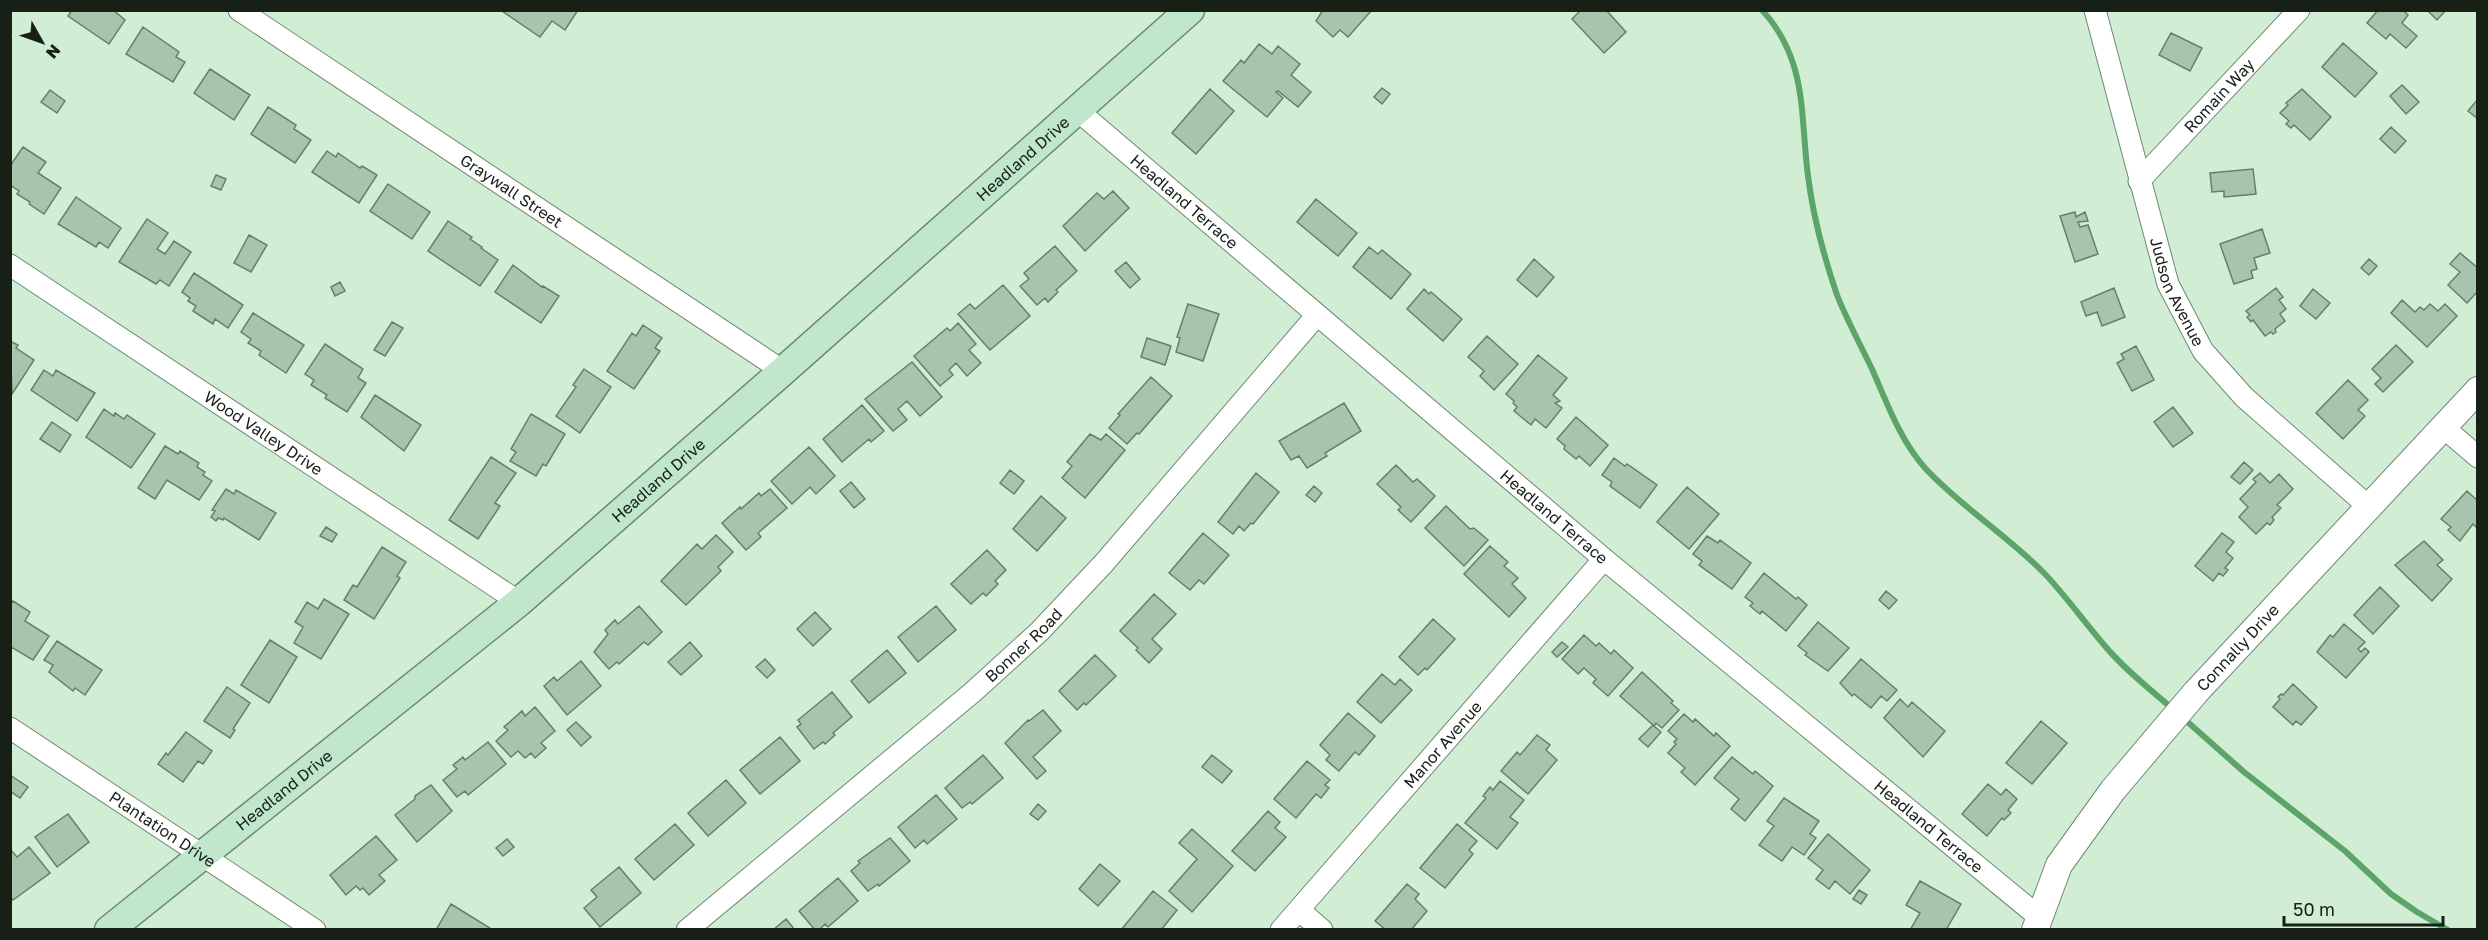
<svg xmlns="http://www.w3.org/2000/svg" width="2488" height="940" font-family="'Golos Text',sans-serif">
	<rect width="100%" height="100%" fill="#d1eed5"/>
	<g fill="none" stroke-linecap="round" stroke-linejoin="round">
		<path stroke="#5ca469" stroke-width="6" d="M1762,10C1808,60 1800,115 1808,176C1813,216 1824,257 1837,295C1847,320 1860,344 1872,369C1887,403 1900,440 1925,468C1961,507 2007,535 2044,573C2066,596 2084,622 2105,646C2125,670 2151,690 2174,710
			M2182,717L2244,772L2345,851L2391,894L2417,912L2448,930"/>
	</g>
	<path fill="#a8c4ac" stroke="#658069" stroke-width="1.5" d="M72,10H113L125,20L109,44L68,16Z
		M578,10L565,30L552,21L540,37L502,11Z
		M1372,10L1348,37L1340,30L1333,37L1316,21L1323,10Z
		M1581,10H1606L1626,32L1604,53L1572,19Z
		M2378,10H2403L2408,15L2402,23L2417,36L2406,48L2390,34L2386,39L2367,23Z
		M2427,10H2446L2437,20Z
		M143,27L179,52L176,57L185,62L173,82L126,54Z
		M2171,33L2202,48L2190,71L2159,55Z
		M2343,43L2377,73L2355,97L2322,67Z
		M1259,44L1272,54L1278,46L1300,64L1291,75L1311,92L1298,107L1278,91L1276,92L1283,98L1267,117L1223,81L1241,60L1244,63Z
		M210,69L250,95L234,120L194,93Z
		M2402,85L2419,102L2406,114L2390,96Z
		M1382,88L1390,94L1382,104L1374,97Z
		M1210,89L1234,111L1196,154L1172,133Z
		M2302,89L2331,117L2310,140L2294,125L2291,128L2286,124L2289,121L2280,113L2288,105L2286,103Z
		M50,90L65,101L57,113L41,102Z
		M2478,99V119L2468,111Z
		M268,107L296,125L294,129L311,140L295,163L251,134Z
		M2391,127L2406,141L2395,153L2380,139Z
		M23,147L46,162L38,173L61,188L44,214L29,204L30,202L17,194L19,191L10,185V166Z
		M327,151L336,157L338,153L360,168L362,166L377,175L359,203L312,172Z
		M2253,169L2256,194L2224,197V191L2212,192L2210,173Z
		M216,175L226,179L221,190L211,186Z
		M388,184L430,212L412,239L370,211Z
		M1113,191L1129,208L1085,251L1063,226L1097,193L1104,199Z
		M76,197L121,228L108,248L99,242L96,247L58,224Z
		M1316,199L1357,233L1338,256L1297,222Z
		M2075,212L2076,217L2085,212L2088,221L2078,222L2080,227L2088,225L2098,254L2075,262L2060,216Z
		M147,219L168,233L157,249L165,254L174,241L191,252L169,286L160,280L156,284L119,262Z
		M448,221L472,237L470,239L482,247L481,248L498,260L480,286L428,251Z
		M2262,229L2270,253L2254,258L2257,269L2251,271L2253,278L2234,284L2220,244Z
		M249,235L267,245L251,272L234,263Z
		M1055,246L1077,271L1056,290L1058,292L1048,302L1045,298L1037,305L1020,286L1029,279L1024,273Z
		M1369,247L1378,254L1382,250L1411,274L1391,299L1353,267Z
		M2460,253L2478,268V291L2467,303L2448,285L2460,272L2450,264Z
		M1534,259L1554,277L1537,297L1517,280Z
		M2369,259L2377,266L2369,275L2361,268Z
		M1126,262L1140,279L1130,288L1115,271Z
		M513,265L542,287L543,286L559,296L541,323L495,292Z
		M194,273L243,305L228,328L215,319L213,324L193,311L196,306L188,301L190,298L182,292Z
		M340,282L345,291L335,296L331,287Z
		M1003,285L1030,316L990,350L958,314L970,304L975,309Z
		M2114,288L2125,317L2102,326L2097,312L2086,316L2081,302Z
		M2276,288L2283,297L2279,300L2286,309L2280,314L2285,321L2275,329L2276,332L2273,334L2271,332L2265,336L2253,320L2251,322L2247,317L2250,315L2246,311Z
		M1424,289L1429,294L1431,292L1462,319L1443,341L1407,309Z
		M2313,289L2330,303L2316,319L2300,306Z
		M2402,300L2415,312L2420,307L2424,310L2430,304L2438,311L2445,304L2457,316L2427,347L2391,313Z
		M1188,304L1219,314L1203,361L1176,352L1180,338L1177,337Z
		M253,313L304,345L286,373L259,355L261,351L248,343L251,339L241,332Z
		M392,322L403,328L385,356L374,350Z
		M958,323L976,344L969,350L981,363L967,376L956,363L949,370L953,375L940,386L914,356L947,328L950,331Z
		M643,325L662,338L655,348L660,351L634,389L607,371L632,333L636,336Z
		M1487,336L1518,364L1494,390L1480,376L1484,371L1468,357Z
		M1147,338L1171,346L1165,365L1141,357Z
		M10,341L18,345L16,348L34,360L12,394Z
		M325,344L363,369L358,378L366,383L347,412L325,398L327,395L311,385L314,380L305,374Z
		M2396,345L2413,362L2383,392L2375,384L2381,378L2372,369Z
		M2136,346L2154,380L2132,391L2117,363L2124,359L2121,354Z
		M1538,355L1567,378L1553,395L1560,401L1555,403L1562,408L1546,428L1535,419L1531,425L1514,411L1517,407L1513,403L1514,401L1506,394Z
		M912,362L942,397L920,416L907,401L898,409L907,420L893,431L865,399Z
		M584,369L611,387L580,433L556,416L576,387L573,385Z
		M44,370L53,376L56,370L95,393L77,421L31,390Z
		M1151,377L1172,396L1139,434L1137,433L1127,444L1109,428L1120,415L1118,414Z
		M2348,380L2368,400L2358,410L2365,416L2343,439L2316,413Z
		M375,395L421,425L404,451L361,417Z
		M1344,403L1361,431L1325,453L1327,456L1307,468L1299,456L1291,460L1279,441Z
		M862,405L884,431L871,442L869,439L842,462L823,439Z
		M2173,407L2193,433L2173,447L2154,422Z
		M104,409L114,416L115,413L124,419L127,415L155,434L131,468L86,437Z
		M531,414L565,434L546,466L543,464L536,476L510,461L516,452L511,449Z
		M1576,417L1608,445L1590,466L1579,456L1576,459L1564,449L1565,446L1557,439Z
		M52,422L71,435L60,452L40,439Z
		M1090,434L1101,440L1106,434L1125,450L1085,498L1062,478L1072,466L1067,462Z
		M165,446L178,454L180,451L199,463L197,467L205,472L203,475L212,481L199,500L167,480L155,499L138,488Z
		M809,447L835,476L816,494L810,487L792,504L771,481Z
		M491,457L516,473L495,503L500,506L478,539L449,520Z
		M1614,458L1625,466L1627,464L1657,485L1640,508L1610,486L1612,482L1602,475Z
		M2244,462L2253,470L2240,484L2231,477Z
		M1396,465L1413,482L1417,479L1435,496L1411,522L1398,510L1401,507L1377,484Z
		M1010,470L1024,481L1014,494L1000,483Z
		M1256,473L1279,492L1253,524L1251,523L1244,531L1239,526L1233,534L1218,522Z
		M2260,473L2270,483L2279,474L2293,489L2277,505L2281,508L2272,517L2274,520L2270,525L2267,523L2256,534L2239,517L2248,507L2240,499L2256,482L2253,479Z
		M851,482L865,499L854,508L840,491Z
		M1314,486L1322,493L1315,502L1306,495Z
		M1687,487L1719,514L1689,549L1657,522Z
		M226,489L234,494L236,490L276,513L259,540L224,518L223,520L218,518L216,521L211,517L215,511L212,510Z
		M770,489L787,508L758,533L761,537L746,550L722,523L740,507L741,509L759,493L761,496Z
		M2467,491L2478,501V525L2476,527L2473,524L2460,541L2448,530L2451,527L2441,519Z
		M1041,496L1066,518L1037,551L1013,529Z
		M1446,506L1470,529L1474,528L1488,540L1464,566L1425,528Z
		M326,527L337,534L332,542L320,536Z
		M1203,533L1229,555L1204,584L1199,580L1190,590L1169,573Z
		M2222,533L2234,542L2226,552L2233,558L2225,568L2228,570L2223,576L2219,573L2213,581L2195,566Z
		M716,535L733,552L718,567L721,571L686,605L661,581L697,544L702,549Z
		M1707,536L1718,543L1720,540L1751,563L1732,589L1699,565L1702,561L1693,554Z
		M2424,541L2443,560L2437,565L2452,579L2432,601L2395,565Z
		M1490,546L1508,562L1504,566L1518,578L1512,584L1526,598L1509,617L1464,574Z
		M382,547L406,562L397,576L400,578L374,619L344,600L353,585L357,587Z
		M987,550L1006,570L995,581L998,584L986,596L983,593L971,604L951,584Z
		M1764,573L1796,599L1798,597L1807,605L1786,631L1762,611L1760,614L1750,606L1753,603L1745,597Z
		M2380,587L2399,606L2373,634L2354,615Z
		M1886,591L1897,600L1889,609L1879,600Z
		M1154,594L1176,614L1152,639L1162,649L1149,663L1136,650L1138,648L1120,631Z
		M324,599L349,614L321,659L294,643L303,627L295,622L307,602L318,609Z
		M13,601L30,612L25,621L49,636L33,660L13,648L10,649V605Z
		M639,606L662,632L648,645L644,642L619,664L617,662L609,669L594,652L608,634L605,630L615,620L618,624Z
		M936,606L956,630L918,662L898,637Z
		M815,612L831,629L813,646L797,629Z
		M1433,619L1455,639L1427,670L1425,668L1418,675L1399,657Z
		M1818,622L1849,648L1828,671L1805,655L1807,653L1798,646Z
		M2344,624L2365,642L2358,649L2361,652L2365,648L2369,652L2346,678L2317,652L2330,635L2333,637Z
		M1584,635L1596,646L1599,643L1611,654L1614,650L1633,668L1608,696L1593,683L1596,679L1584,668L1578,674L1562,659Z
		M270,640L297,657L269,703L241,685Z
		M57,641L102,670L85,695L75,688L73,691L49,672L53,665L44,660Z
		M690,642L702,656L681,675L668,662Z
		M1562,642L1568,647L1557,657L1552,652Z
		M887,650L906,673L869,703L851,681Z
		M1095,655L1116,676L1086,705L1084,703L1077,710L1059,691Z
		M765,659L775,670L767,678L756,667Z
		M1861,659L1897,690L1887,701L1881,696L1871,708L1854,694L1852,696L1840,683Z
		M581,661L601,686L567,715L544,686L554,677L557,681Z
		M1642,672L1673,701L1671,703L1679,710L1662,728L1656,723L1654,726L1661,732L1648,747L1639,739L1653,725L1620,696Z
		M1382,674L1395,685L1400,679L1412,690L1381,723L1357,702Z
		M2293,684L2317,707L2301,725L2296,721L2293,725L2273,707L2280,699L2278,697L2281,694L2283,695Z
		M227,687L250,703L233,729L235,730L230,738L204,721Z
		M832,692L852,717L833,733L835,735L825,744L823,742L814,749L797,727L801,724L798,720Z
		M1900,699L1908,707L1912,702L1945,731L1923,757L1884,718Z
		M535,707L555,731L541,743L546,748L535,758L531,753L525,758L518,751L511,757L496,741L508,730L504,727L522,711L525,716Z
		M1043,710L1061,731L1033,757L1046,771L1037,779L1005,743L1028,720L1029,721Z
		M1348,713L1375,736L1359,755L1355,752L1339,771L1326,760L1330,755L1320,745Z
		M1684,714L1693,722L1695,719L1714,736L1716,733L1730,746L1695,785L1681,772L1685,768L1668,753L1676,744L1674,742L1677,739L1668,731Z
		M2041,721L2067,743L2032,784L2006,763Z
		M576,722L591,737L581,746L567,730Z
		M186,732L212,751L203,764L198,761L183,782L158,764L166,753L168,755Z
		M1537,735L1550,745L1546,750L1557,760L1528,794L1501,771L1517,752L1520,755Z
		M780,737L800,761L760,794L740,770Z
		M488,742L506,764L468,795L465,791L457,797L443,780L457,769L453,765L463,757L465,760Z
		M983,755L1003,778L972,804L970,802L962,808L945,788Z
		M1212,755L1232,771L1222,783L1202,767Z
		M1732,757L1753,774L1755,771L1773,786L1745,821L1731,809L1739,799L1714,778Z
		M1307,761L1330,780L1325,785L1329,788L1321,798L1316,794L1296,818L1274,799Z
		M10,775L28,787L20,798L10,791Z
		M726,780L746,803L708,836L688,813Z
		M1500,781L1524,800L1510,817L1518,823L1497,849L1465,823L1486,798L1483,796L1490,787L1493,790Z
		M1988,784L2001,795L2006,789L2017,799L2008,810L2011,813L2004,820L2002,818L1987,836L1962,814Z
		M431,785L452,811L417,842L395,815L415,799V796Z
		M936,795L957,819L927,844L924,840L915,848L898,827Z
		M1784,798L1819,821L1810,834L1816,838L1804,855L1792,847L1782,861L1759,845L1774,826L1767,821Z
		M1038,804L1046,811L1038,820L1030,814Z
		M1268,811L1280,822L1275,828L1286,837L1255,871L1232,851Z
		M68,814L89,842L57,867L35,837Z
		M675,824L694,845L654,880L635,859Z
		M1457,824L1477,841L1469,850L1473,854L1445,888L1420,868Z
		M1192,829L1233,866L1192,912L1169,891L1197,859L1179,843Z
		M1828,834L1870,870L1850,894L1835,881L1829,889L1816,879L1823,870L1808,858Z
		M376,836L397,860L379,875L385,881L369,895L363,888L360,890L356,886L346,895L330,875Z
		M890,838L910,861L879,886L878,884L868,891L851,871L860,863L858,861Z
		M507,839L514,847L503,856L496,848Z
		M29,847L50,873L13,900L10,896V849L17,857Z
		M1100,864L1120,881L1098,906L1079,889Z
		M619,867L641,893L600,927L584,908L597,897L591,890Z
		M838,878L858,901L828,927L825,924L819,930H815L799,911Z
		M1920,881L1961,904L1946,930H1910L1920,913L1906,905Z
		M1407,884L1419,894L1415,899L1427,911L1411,930H1386L1375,921Z
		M1859,890L1867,895L1861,904L1853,899Z
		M1153,891L1177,910L1161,930H1121Z
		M451,904L493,930H436Z
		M786,919L795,930H773Z"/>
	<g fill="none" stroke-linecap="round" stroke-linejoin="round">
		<g stroke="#6e8972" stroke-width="23">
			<g id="minor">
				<path id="s1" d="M239,10L783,371"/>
				<path id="s2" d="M2095,10L2168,284L2203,351L2244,397L2369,507"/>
				<path id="s3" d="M1077,110L1604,559L2039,917"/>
				<path id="s4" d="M2139,181L2299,10"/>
				<path id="s5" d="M10,265L519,602"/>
				<path d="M2443,427L2478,457"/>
				<path id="s6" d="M10,728L315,930"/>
				<path d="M1299,910L1322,930"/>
				<path id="s7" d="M687,930L973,692L1040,631L1104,563L1317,315"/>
				<path id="s8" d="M1281,930L1604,559"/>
			</g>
		</g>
		<g stroke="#6e8972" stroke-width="28">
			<g id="tertiary">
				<path id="s9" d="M2035,930L2059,865L2113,790L2196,692L2478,390"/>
			</g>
		</g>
		<g stroke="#6e8972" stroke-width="31">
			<g id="secondary">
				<path id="s10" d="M109,930L519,602L783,371L1190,10"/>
			</g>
		</g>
		<use href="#minor" stroke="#fff" stroke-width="21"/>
		<use href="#tertiary" stroke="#fff" stroke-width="26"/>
		<use href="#secondary" stroke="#c0e6cb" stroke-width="28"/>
	</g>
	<g text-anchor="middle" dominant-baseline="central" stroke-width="6" stroke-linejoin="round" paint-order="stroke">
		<g font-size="16" fill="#162017" stroke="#d1eed5">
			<text stroke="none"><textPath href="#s4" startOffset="117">Romain Way</textPath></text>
			<text stroke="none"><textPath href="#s10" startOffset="1196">Headland Drive</textPath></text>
			<text stroke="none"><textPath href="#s1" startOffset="327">Graywall Street</textPath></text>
			<text stroke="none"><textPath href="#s3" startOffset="141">Headland Terrace</textPath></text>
			<text stroke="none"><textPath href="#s2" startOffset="294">Judson Avenue</textPath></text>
			<text stroke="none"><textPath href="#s5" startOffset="304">Wood Valley Drive</textPath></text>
			<text stroke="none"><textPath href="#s10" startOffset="710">Headland Drive</textPath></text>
			<text stroke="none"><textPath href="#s3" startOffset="627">Headland Terrace</textPath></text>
			<text stroke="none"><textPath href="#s7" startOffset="441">Bonner Road</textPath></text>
			<text stroke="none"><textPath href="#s9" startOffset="351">Connally Drive</textPath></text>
			<text stroke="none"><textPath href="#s8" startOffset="246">Manor Avenue</textPath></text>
			<text stroke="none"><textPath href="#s10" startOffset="224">Headland Drive</textPath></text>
			<text stroke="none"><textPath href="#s3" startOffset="1113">Headland Terrace</textPath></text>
			<text stroke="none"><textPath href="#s6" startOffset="183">Plantation Drive</textPath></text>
		</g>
	</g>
	<rect width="2488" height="940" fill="none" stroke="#162017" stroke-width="24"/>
	<g transform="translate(42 42) rotate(130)" stroke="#d1eed5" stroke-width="4.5" paint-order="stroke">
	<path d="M0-4.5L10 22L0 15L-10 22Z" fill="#162017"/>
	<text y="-9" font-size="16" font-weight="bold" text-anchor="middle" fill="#162017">N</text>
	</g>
	<path d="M2284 916v9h159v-9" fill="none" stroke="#162017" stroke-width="3"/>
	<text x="2293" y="916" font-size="18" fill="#162017" stroke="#d1eed5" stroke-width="4.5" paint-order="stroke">50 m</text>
</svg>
